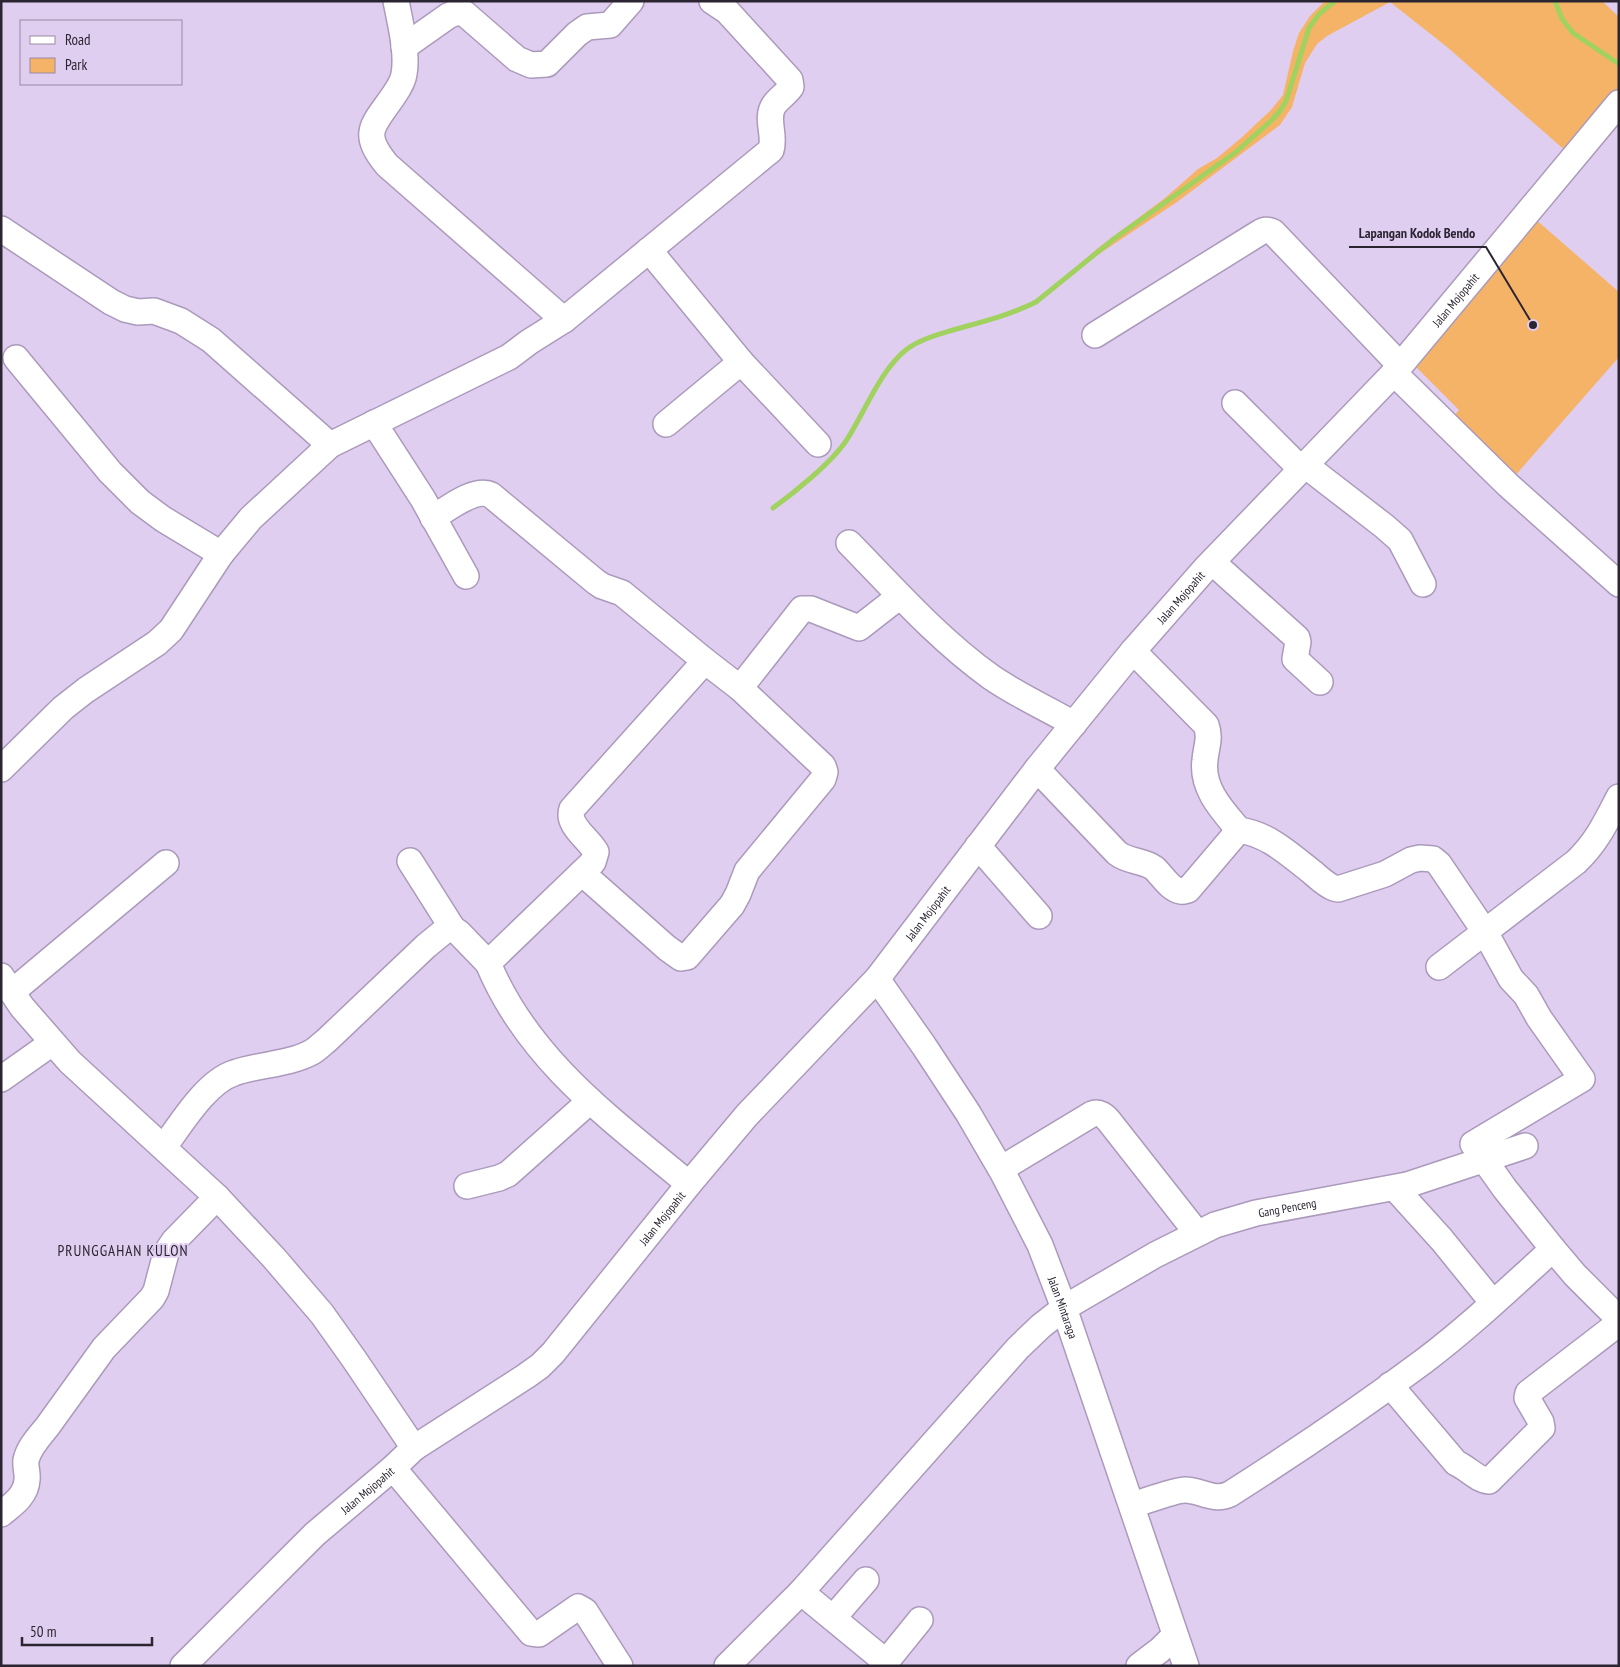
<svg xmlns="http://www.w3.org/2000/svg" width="1620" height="1667" font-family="'PT Sans Narrow',sans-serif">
	<rect width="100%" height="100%" fill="#e0cef1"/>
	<path fill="#f5b367" d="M1325,1H1602L1619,17V88L1567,152L1447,47L1390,2L1327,36L1317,44L1305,63L1292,107L1280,125L1177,202L1066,276L1098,248L1165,198L1198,169L1217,158L1241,138L1271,110L1283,95L1293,51L1299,33L1310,16Z
		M1534,218L1619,292V357L1514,477L1453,417L1459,410L1414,365Z"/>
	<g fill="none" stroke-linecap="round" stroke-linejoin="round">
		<path stroke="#a1d15e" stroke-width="5" d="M1555,1L1562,19L1573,33L1619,64
			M773,508C795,492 831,463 846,441C865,412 880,370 907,349C921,339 937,335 953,330C981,322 1010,315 1036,302L1115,238L1236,152L1272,120L1280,111L1286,101L1309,28L1319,14L1335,1"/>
		<g stroke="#ab9abb" stroke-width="28">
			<g id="minor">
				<path d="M396,1C400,22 408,53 404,74C403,82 398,89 394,95C373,126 360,132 387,165L564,320"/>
				<path d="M404,47L448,16L457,12L464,13L517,59L531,65L547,64L577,34L587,27L610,25L631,1"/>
				<path d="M1,229L111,302L125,309L138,312L154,311L181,321L211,340L330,445"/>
				<path d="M649,250L741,362L818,444"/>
				<path d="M1095,335L1259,233C1264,230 1267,229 1273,232L1400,365"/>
				<path d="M16,358L110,472L140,502L163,519L221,554"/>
				<path d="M1394,373L1508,485L1619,584"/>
				<path d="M1235,403L1301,469"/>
				<path d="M374,423L423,499L466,576"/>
				<path d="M666,424L741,362"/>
				<path d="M1305,465L1384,526L1400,540L1423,584"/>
				<path d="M433,518C447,509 475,487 491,495L596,582L602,586L622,593L705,661"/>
				<path d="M849,543C894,589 938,639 991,677C1017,695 1046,708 1074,724"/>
				<path d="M1212,562L1297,638L1298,642L1295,659L1320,682"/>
				<path d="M1,769L63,708L86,690L157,643L171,630L221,554L251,518L330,445L509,357L529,342L564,320L771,150C776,136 765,118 774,105C779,98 786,94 791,87L790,80L727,11L712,1"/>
				<path d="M1037,769L1117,853C1128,862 1143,860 1154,868C1161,874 1170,890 1181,891C1183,892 1186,890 1188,890L1239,830"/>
				<path d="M978,846L1039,916"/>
				<path d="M410,861L453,929"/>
				<path d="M582,873L667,948L681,958L687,957L732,905L738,894L747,871L823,779L825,772L823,766L740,688L802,609H811L859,628L900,596"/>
				<path d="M488,963C528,1060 611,1119 689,1184"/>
				<path d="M1439,967L1576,862C1597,842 1606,822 1619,797"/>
				<path d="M1,976L22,1007L70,1062L217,1197L274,1258L322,1314L354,1359L414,1448"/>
				<path id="s1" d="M877,979L924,1046L968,1113L1003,1173L1040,1245L1064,1308L1186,1666"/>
				<path d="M12,992L166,863"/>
				<path d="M1,1079L52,1043"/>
				<path d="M164,1147C181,1124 206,1082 234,1073C259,1064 288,1065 312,1052C317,1049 322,1044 327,1040L426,946L448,928L453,929L459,933L488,963L593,862L596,852C589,839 566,825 572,809L705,661L740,688"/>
				<path d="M1001,1169L1092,1114C1099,1111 1105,1116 1109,1121L1197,1233"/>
				<path d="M467,1186L499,1178L508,1174L590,1101"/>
				<path d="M1395,1188L1442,1240L1493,1303"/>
				<path d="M1553,1249L1575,1275L1619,1319"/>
				<path d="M1390,1385L1456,1463C1468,1468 1477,1480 1489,1481L1542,1428L1541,1422L1527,1398L1528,1393L1619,1323"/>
				<path d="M393,1468L531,1633L539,1634L578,1607L585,1611L620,1666"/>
				<path d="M1132,1505C1143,1502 1175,1490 1185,1490C1201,1490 1213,1502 1230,1494C1296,1452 1361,1408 1424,1361C1469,1327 1511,1287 1553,1249L1505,1189L1473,1144L1582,1079L1539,1018L1526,995L1511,979L1485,932L1439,864L1433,859L1420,858L1411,860L1385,874L1338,889L1334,888C1326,885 1319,878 1312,872C1289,854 1268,834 1239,830C1222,810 1201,788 1205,760C1206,747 1211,738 1206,725L1133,651"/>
				<path d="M1,1514C12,1505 26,1496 27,1480C28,1473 25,1467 26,1460C29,1447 39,1437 47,1427L104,1348L152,1298L156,1291L166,1253L174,1241L217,1197"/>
				<path d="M801,1592L886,1662L882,1666"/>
				<path d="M833,1618L866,1580"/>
				<path d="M886,1662L920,1620"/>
				<path id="s2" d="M183,1666L315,1534L393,1468L414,1448L526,1376L540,1366L553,1353L689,1184L747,1115L877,979L1037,769L1133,651L1205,569L1394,373L1619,103"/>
				<path id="s3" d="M727,1666L801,1592L1018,1348L1041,1326L1064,1308L1155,1255L1215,1225L1256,1213L1407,1185L1525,1146"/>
				<path d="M1139,1666L1160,1650L1175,1635"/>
			</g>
		</g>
		<use href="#minor" stroke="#fff" stroke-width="25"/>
	</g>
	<g text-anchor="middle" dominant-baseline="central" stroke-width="4" stroke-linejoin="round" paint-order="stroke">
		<g font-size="12" fill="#2b2431" stroke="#e0cef1">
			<text stroke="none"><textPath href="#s2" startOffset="1875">Jalan Mojopahit</textPath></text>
			<text stroke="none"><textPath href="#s2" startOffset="1470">Jalan Mojopahit</textPath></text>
			<text stroke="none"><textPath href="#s2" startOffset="1065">Jalan Mojopahit</textPath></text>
			<text stroke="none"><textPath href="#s3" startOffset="739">Gang Penceng</textPath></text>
			<text stroke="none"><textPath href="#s2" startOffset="660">Jalan Mojopahit</textPath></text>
			<text stroke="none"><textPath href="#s1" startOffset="379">Jalan Mintaraga</textPath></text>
			<text stroke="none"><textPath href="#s2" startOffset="255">Jalan Mojopahit</textPath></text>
		</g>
		<g font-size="15" letter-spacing="1" fill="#2b2431" stroke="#e0cef1">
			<text x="123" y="1250">PRUNGGAHAN KULON</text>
		</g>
	</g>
	<path fill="none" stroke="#2b2431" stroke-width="2" d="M1533 325L1486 247H1349"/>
	<circle fill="#2b2431" stroke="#e0cef1" stroke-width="2" cx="1533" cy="325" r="5"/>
	<g font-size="14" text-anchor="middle" font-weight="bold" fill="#2b2431" stroke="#e0cef1" stroke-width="4" stroke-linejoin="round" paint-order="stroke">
		<text x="1417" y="238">Lapangan Kodok Bendo</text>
	</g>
	<rect width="1620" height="1667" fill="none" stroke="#2b2431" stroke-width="5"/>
	<rect x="20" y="20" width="162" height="65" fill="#e0cef1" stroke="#988aa4"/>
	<rect x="30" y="36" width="25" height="8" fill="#ffffff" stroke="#988aa4"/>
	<text x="65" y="45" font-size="15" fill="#2b2431">Road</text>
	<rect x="30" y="58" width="25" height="15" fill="#f5b367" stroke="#988aa4"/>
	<text x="65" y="70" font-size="15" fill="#2b2431">Park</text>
	<path d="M22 1637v8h130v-8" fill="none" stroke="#2b2431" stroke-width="2.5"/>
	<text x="30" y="1637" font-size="15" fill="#2b2431" stroke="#e0cef1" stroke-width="4" paint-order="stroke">50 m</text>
</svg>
